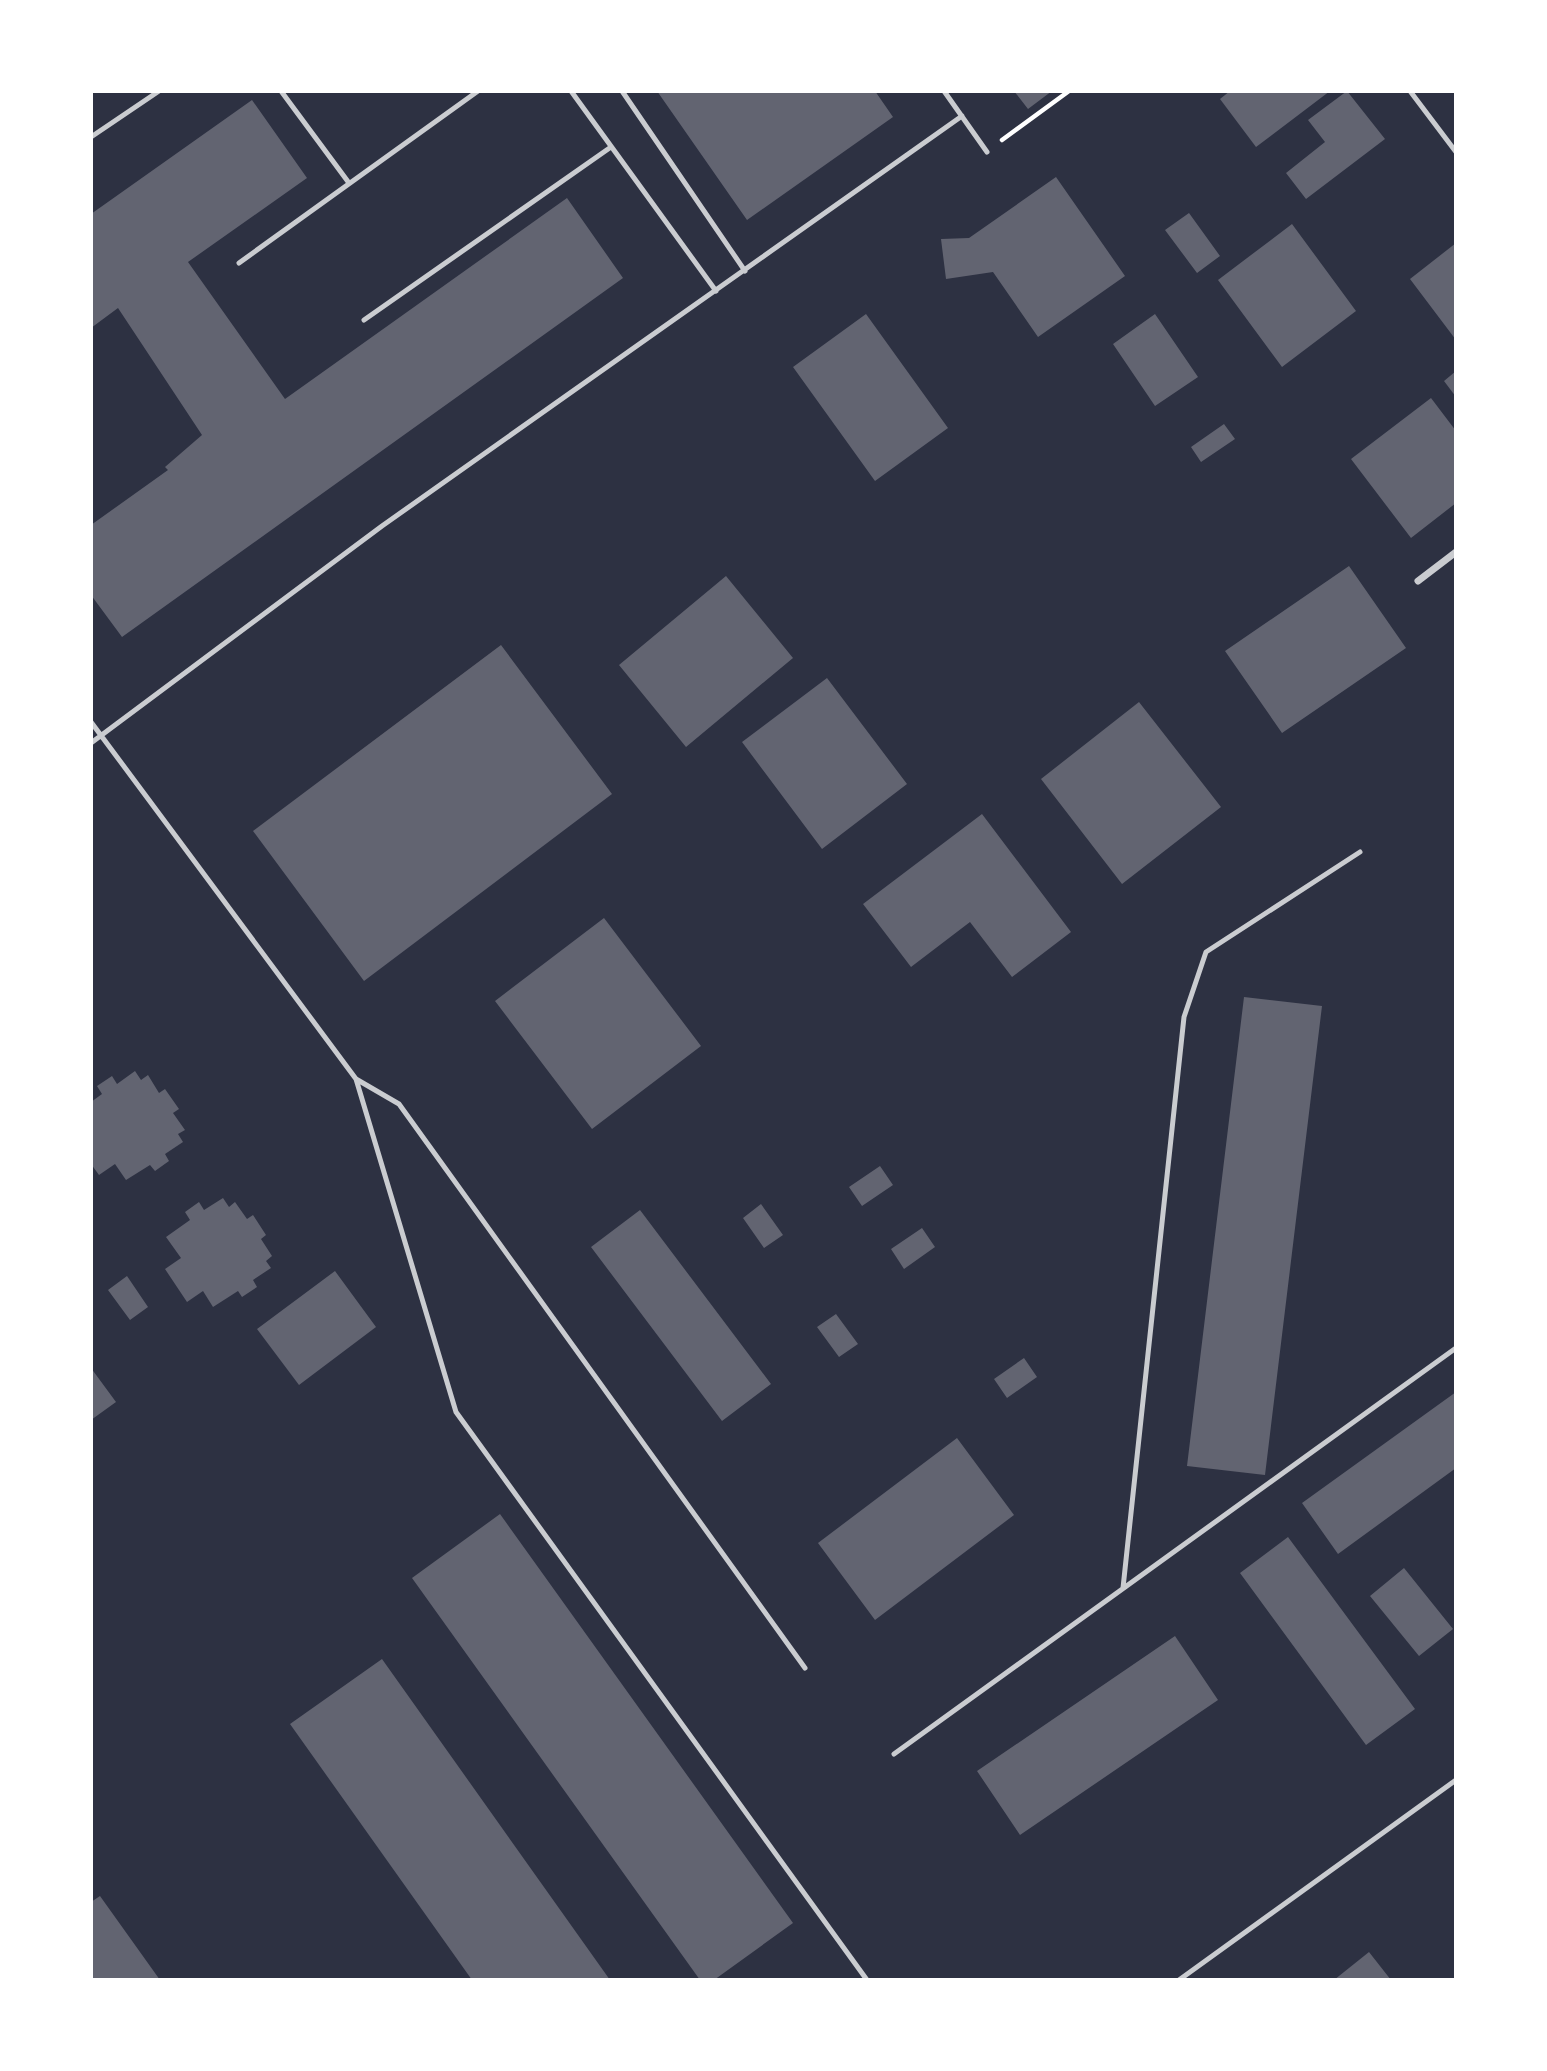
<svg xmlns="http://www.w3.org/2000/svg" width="1547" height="2071" font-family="Roboto,sans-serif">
	<rect width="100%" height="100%" fill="#2d3142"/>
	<path fill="#626471" d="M657,91H875L893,117L747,220Z
		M1014,91H1052L1028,109Z
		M1230,91H1330L1256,147L1220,99Z
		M1347,91L1385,139L1306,199L1286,173L1325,142L1308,120Z
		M252,100L307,178L188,262L285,399L567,198L623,278L122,637L91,595V525L168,470L165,467L202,435L118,308L91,328V214Z
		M1056,177L1125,276L1038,337L993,272L946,279L941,239L969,238Z
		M1189,213L1220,256L1197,273L1165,230Z
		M1292,224L1356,311L1282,367L1218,280Z
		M1456,243V340L1410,279Z
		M866,314L948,428L875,481L793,367Z
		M1155,314L1198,377L1155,406L1113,344Z
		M1456,371V397L1444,381Z
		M1431,398L1456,431V503L1411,538L1351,459Z
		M1224,424L1235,439L1201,462L1191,447Z
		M1349,566L1406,648L1282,733L1225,651Z
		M726,576L793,658L686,747L619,665Z
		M501,645L612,794L364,981L253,831Z
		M827,678L907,784L822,849L742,742Z
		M1139,702L1221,807L1122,884L1041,779Z
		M982,814L1071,932L1012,977L970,922L911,967L863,904Z
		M604,918L701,1046L592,1129L495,1001Z
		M1244,997L1322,1006L1265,1475L1187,1466Z
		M135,1071L141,1080L148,1075L159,1093L165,1089L179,1109L173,1113L185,1130L178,1134L183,1142L165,1154L169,1161L155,1171L150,1165L126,1180L115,1164L99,1175L91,1164V1133L93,1132L91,1102L102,1094L97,1086L112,1076L117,1084Z
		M880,1166L893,1185L862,1206L849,1187Z
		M223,1198L229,1207L235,1202L247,1219L253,1215L266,1235L261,1239L272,1256L266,1261L271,1268L253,1280L257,1287L242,1297L238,1291L213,1307L203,1291L187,1302L165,1269L181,1258L166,1237L190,1220L185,1212L199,1202L204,1210Z
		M761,1204L783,1235L764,1248L743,1218Z
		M640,1210L771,1384L722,1421L591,1247Z
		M922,1228L935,1247L904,1269L891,1249Z
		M335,1271L376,1327L299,1385L257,1329Z
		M127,1276L148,1307L130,1320L108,1290Z
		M836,1314L858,1344L839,1357L817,1327Z
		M1024,1358L1037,1377L1007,1398L994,1379Z
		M91,1368L116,1402L91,1420Z
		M1456,1392V1468L1338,1554L1302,1503Z
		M957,1438L1014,1515L875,1620L818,1543Z
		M500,1514L793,1923L714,1980H700L412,1578Z
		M1288,1537L1415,1709L1366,1745L1240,1573Z
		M1404,1568L1453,1629L1419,1656L1370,1596Z
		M1175,1636L1218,1700L1020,1835L977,1771Z
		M382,1659L610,1980H472L290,1724Z
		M100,1896L160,1980H91V1902Z
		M1369,1952L1391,1980H1334Z"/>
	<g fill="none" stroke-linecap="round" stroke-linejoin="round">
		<path stroke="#fff" stroke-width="4.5" d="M1002,140L1069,91"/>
		<path stroke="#caccd0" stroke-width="5" d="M281,91L349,183
			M571,91L716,291
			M622,91L745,271
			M944,91L987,152
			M1410,91L1456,152
			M91,137L159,91
			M239,263L478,91
			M364,320L611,147
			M91,722L356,1079L456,1412L867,1980
			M91,743L382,526L962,116
			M356,1079L399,1104L805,1668
			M1123,1588L1184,1017L1206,952L1360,852
			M894,1754L1456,1348
			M1179,1980L1456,1780"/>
		<path stroke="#caccd0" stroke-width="7" d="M1418,581L1456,552"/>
	</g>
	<rect width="1547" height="2071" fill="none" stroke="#ffffff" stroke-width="186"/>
</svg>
